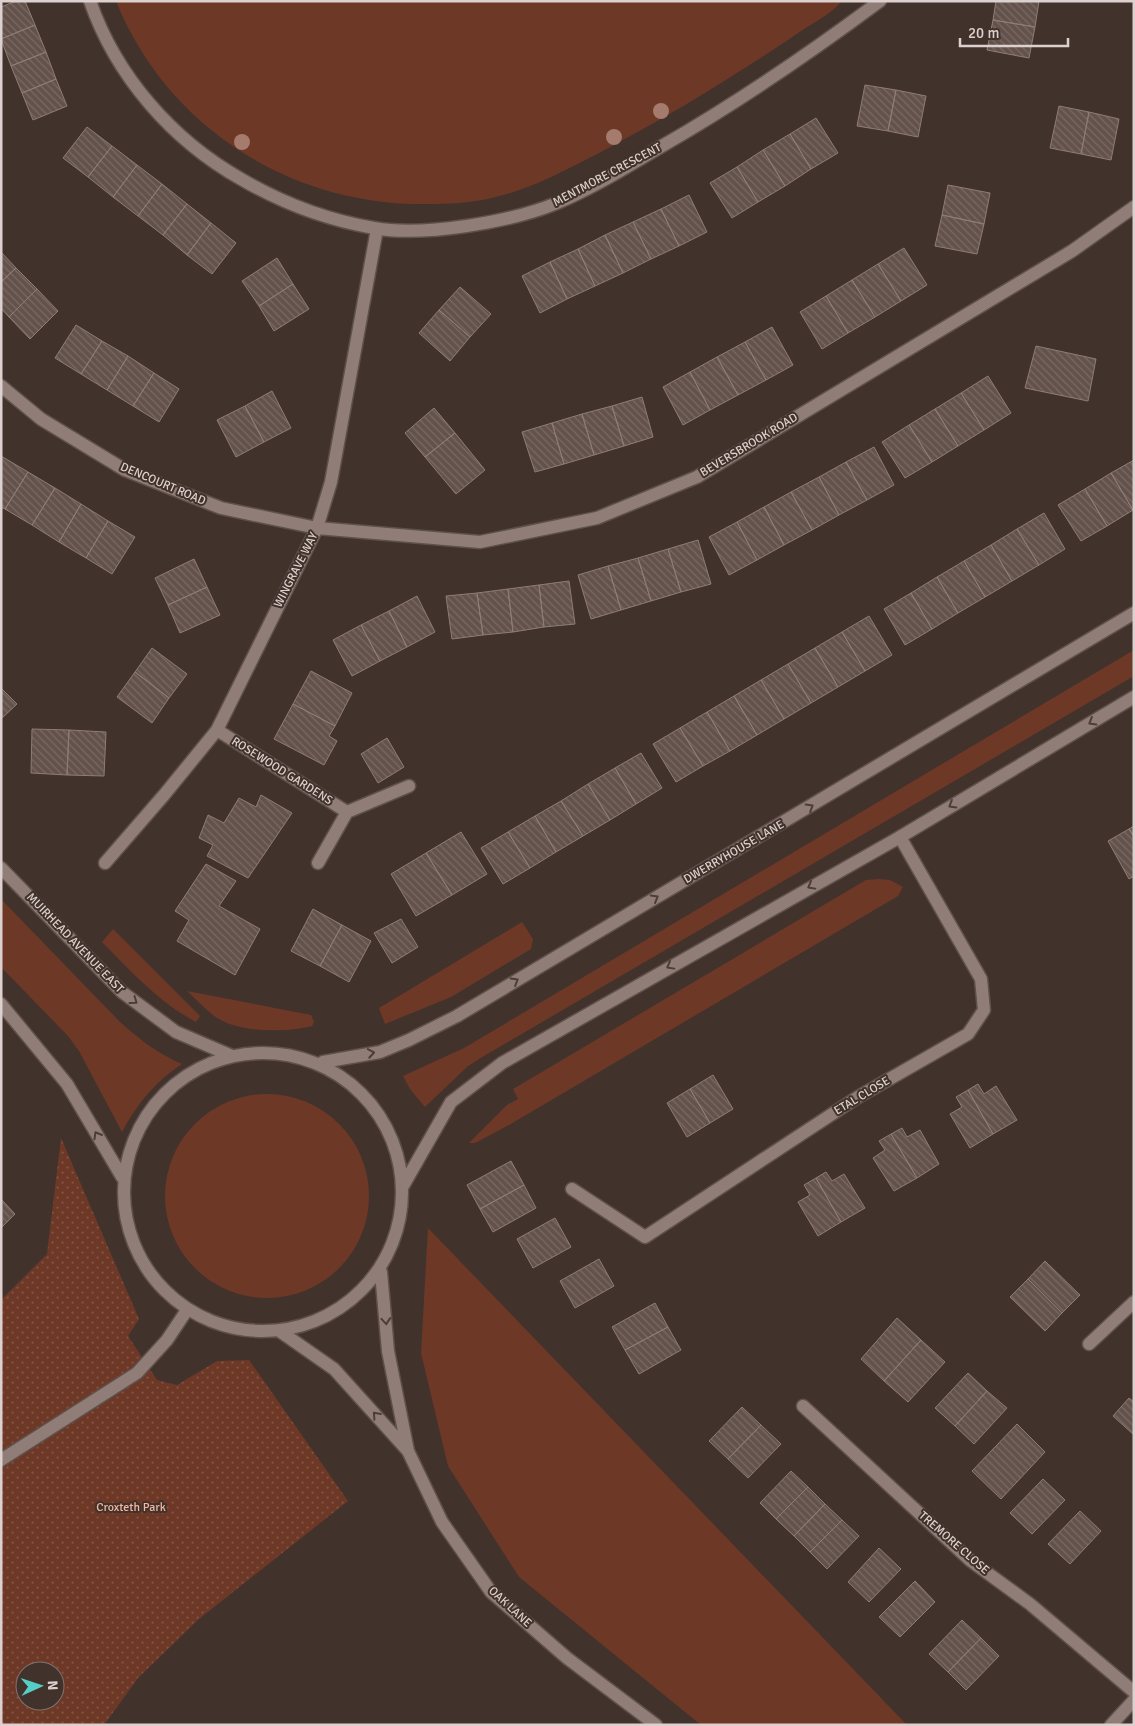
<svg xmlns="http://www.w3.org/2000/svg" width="1135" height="1726" font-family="Signika,sans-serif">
	<defs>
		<pattern id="park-dots" width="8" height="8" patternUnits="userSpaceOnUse" patternTransform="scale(1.25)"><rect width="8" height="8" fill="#6e3827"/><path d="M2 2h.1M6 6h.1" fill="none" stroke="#825445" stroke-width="1.8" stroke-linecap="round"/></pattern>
		<pattern id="building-back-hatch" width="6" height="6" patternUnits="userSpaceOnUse" patternTransform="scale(1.25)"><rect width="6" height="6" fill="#63514b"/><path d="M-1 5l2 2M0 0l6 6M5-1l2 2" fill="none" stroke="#796964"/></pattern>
	</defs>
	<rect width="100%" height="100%" fill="#42322c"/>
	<path fill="#6e3827" d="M116,1H842C832,13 817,21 804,29C774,50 743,69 713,88C676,111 638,132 599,153C564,171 531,189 492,198C470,203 449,204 427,204C292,206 167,128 116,1Z
		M1134,650V676L484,1056L468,1066L425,1107L410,1089L403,1076L464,1048Z
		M879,879L890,880L903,887L898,896L509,1125L475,1143H469L507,1105L518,1099L513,1089L866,880Z
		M1,899L120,1022C139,1039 158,1054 182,1064C154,1083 138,1103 122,1132L79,1051L68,1036L1,967Z
		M522,922L533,939L531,949L451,997L385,1024L379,1008Z
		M113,929L200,1016L196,1022C158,1002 132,972 102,942Z
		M187,991L311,1015L314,1022L312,1026C285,1033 235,1033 213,1015C204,1008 196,999 187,991Z
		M165 1196a102 102 0 1 1 204 0a102 102 0 1 1-204 0Z
		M428,1228L907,1725H701L519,1577L448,1466L421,1353Z"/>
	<path fill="url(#park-dots)" fill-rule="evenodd" d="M61,1138L139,1319L128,1336L157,1380L177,1385L217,1361L249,1360L348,1501L199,1619L138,1678L104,1725H1V1300L47,1254ZM25,1671H55V1701H25Z"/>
	<path fill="url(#building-back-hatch)" stroke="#907c76" d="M16,1H25L35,25L1,39V7Z
		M996,1H1039L1035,27L993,20Z
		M993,20L1035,27L1029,58L987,50Z
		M35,25L46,52L11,66L1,39Z
		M46,52L56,79L22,93L11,66Z
		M56,79L67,106L33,120L22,93Z
		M865,85L896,90L888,131L857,126Z
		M896,90L926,96L918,137L888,131Z
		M1059,106L1089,112L1081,154L1050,148Z
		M1089,112L1119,119L1111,160L1081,154Z
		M816,118L838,153L811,169L790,134Z
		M87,127L112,146L88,177L63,158Z
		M790,134L811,169L785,186L763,150Z
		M112,146L137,165L113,197L88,177Z
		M763,150L785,186L758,202L737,167Z
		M137,165L162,184L138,216L113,197Z
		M737,167L758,202L732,218L710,183Z
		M162,184L187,204L163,235L138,216Z
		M948,185L990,193L984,224L942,215Z
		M689,195L707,232L679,246L661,209Z
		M187,204L211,223L187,255L163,235Z
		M661,209L679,246L651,259L633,222Z
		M942,215L984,224L977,254L935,246Z
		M633,222L651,259L623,273L605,235Z
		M211,223L236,243L212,274L187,255Z
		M605,235L623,273L595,286L578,249Z
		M904,248L927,285L901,301L878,264Z
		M578,249L595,286L567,299L550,262Z
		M1,252L16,268L1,282Z
		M277,258L293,284L259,306L242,281Z
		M550,262L567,299L540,313L522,276Z
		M878,264L901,301L875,317L852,280Z
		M16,268L37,289L9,317L1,308V282Z
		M852,280L875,317L848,333L826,296Z
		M293,284L309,309L274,331L259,306Z
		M460,287L491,314L470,337L439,310Z
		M37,289L58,311L30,339L9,317Z
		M826,296L848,333L822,349L800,312Z
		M439,310L470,337L450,361L419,333Z
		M76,325L102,341L81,374L55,358Z
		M772,327L793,365L766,380L745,342Z
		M102,341L128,356L107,390L81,374Z
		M745,342L766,380L738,395L717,357Z
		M1036,346L1096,359L1088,401L1025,388Z
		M128,356L154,373L133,406L107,390Z
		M717,357L738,395L710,410L690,372Z
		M690,372L710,410L683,425L663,387Z
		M154,373L179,389L159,422L133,406Z
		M988,376L1011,413L984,430L961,393Z
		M272,391L291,428L264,442L245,406Z
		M961,393L984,430L958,446L935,409Z
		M642,397L653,437L624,446L612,406Z
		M245,406L264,442L236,457L217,420Z
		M612,406L624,446L594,455L582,414Z
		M434,408L455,433L425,457L405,433Z
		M935,409L958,446L932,462L909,425Z
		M582,414L594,455L564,464L552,423Z
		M552,423L564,464L535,472L522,432Z
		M909,425L932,462L905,478L882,442Z
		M455,433L485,470L456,494L425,457Z
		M874,447L894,485L867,500L846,462Z
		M1,456L28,472L5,509L1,507Z
		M1134,460V510H1133L1111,473Z
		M846,462L867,500L839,515L819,477Z
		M28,472L55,488L32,525L5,509Z
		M1111,473L1133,510L1107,526L1085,489Z
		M819,477L839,515L812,530L791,492Z
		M55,488L81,504L59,542L32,525Z
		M1085,489L1107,526L1081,541L1058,505Z
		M791,492L812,530L784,545L764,507Z
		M81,504L108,521L86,558L59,542Z
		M764,507L784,545L757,560L737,522Z
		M1044,513L1065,549L1039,565L1017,529Z
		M108,521L135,537L112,574L86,558Z
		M737,522L757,560L729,575L709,537Z
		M1017,529L1039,565L1012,581L991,545Z
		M698,540L711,584L681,592L668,549Z
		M991,545L1012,581L985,597L964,561Z
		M668,549L681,592L651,601L638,558Z
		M638,558L651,601L621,610L608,566Z
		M194,559L207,587L168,605L155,578Z
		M964,561L985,597L958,613L937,577Z
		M608,566L621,610L591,619L578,575Z
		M937,577L958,613L932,629L911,593Z
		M569,581L575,624L544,627L539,585Z
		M539,585L544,627L513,632L508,589Z
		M207,587L220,615L180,633L168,605Z
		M508,589L513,632L483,635L477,593Z
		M477,593L483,635L452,639L446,596Z
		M911,593L932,629L905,645L884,609Z
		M417,596L435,632L407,647L389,611Z
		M389,611L407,647L380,661L361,625Z
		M869,616L892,655L865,671L842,632Z
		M361,625L380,661L352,676L333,640Z
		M842,632L865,671L838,687L815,648Z
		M152,648L187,674L169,698L135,672Z
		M815,648L838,687L811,703L788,664Z
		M788,664L811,703L784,719L761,680Z
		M311,671L352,693L335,726L293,704Z
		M135,672L169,698L152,723L117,697Z
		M761,680L784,719L757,735L734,696Z
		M1,688L17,704L1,719Z
		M734,696L757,735L730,751L707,712Z
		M293,704L335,726L329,736L337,741L324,765L274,739Z
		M707,712L730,751L703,766L680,728Z
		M680,728L703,766L676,782L653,744Z
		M32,729L69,730L67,775L31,773Z
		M69,730L106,732L104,776L67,775Z
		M387,738L404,767L378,783L361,754Z
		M641,753L662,788L636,804L615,768Z
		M615,768L636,804L610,820L588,784Z
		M588,784L610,820L583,836L561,801Z
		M261,795L292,813L248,878L207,856L213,845L199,838L208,815L224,823L239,798L256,807Z
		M561,801L583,836L556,852L535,816Z
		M535,816L556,852L530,868L508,832Z
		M1134,826V837L1129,829Z
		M1129,829L1134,837V876L1129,879L1108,841Z
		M461,832L487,874L452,895L426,853Z
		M508,832L530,868L503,884L481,848Z
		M426,853L452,895L416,916L391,874Z
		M206,864L236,881L219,906L260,929L235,975L177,941L189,920L175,911Z
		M313,909L342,925L320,966L291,951Z
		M401,919L418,947L392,963L374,933Z
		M342,925L371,941L349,982L320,966Z
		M713,1075L733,1109L710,1123L690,1089Z
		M978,1084L984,1094L996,1086L1017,1120L993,1134L968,1090Z
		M690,1089L710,1123L687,1137L667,1103Z
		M968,1090L993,1134L970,1148L950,1114L962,1107L956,1097Z
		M902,1128L907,1137L920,1130L939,1164L917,1178L891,1134Z
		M891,1134L917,1178L894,1191L873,1158L885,1150L879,1141Z
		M511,1161L524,1185L480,1209L467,1185Z
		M826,1172L832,1181L844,1174L865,1208L841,1222L816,1178Z
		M816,1178L841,1222L818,1236L798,1202L810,1195L804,1185Z
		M524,1185L536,1208L493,1232L480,1209Z
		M1,1199L15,1214L1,1228Z
		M555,1218L571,1247L533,1268L517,1239Z
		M599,1259L614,1286L575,1308L560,1281Z
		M1045,1261L1080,1295L1062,1313L1028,1279Z
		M1028,1279L1062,1313L1045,1331L1010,1297Z
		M655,1303L668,1327L625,1350L612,1327Z
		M897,1318L921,1340L884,1381L861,1359Z
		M668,1327L681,1350L639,1374L625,1350Z
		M921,1340L945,1362L908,1402L884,1381Z
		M968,1373L987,1391L955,1426L935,1408Z
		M987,1391L1007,1408L974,1444L955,1426Z
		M1129,1398L1134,1402V1435L1113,1416Z
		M742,1407L761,1425L728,1459L709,1441Z
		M1017,1424L1045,1452L1001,1499L972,1471Z
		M761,1425L781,1444L748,1478L728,1459Z
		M791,1471L808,1487L776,1519L760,1503Z
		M1043,1479L1065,1500L1032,1534L1010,1513Z
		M808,1487L825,1504L794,1536L776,1519Z
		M825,1504L842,1520L810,1552L794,1536Z
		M1080,1511L1101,1531L1070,1564L1048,1544Z
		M842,1520L859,1536L827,1569L810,1552Z
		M879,1548L901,1569L869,1602L848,1582Z
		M915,1581L935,1602L900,1637L879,1617Z
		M962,1620L981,1638L948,1672L929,1654Z
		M981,1638L999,1656L966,1690L948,1672Z"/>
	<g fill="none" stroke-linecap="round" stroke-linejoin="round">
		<g stroke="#5e504c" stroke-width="15">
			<path id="lane" d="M1,1460L137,1373L167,1340L187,1310"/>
		</g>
		<g stroke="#5e504c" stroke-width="15">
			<path id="street" d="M90,1C116,76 172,140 241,179C282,203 327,220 374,228C423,237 511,222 557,203C593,188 628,166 662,146C737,103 810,53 880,1
				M1,386L41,419L125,470L221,508L317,528L480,542L597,518L697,477L1072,251L1134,207
				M217,730L347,812L318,863
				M347,812L409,786
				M105,863L164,795L217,730L317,528L331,482L377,229
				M572,1189L645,1237L858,1097L968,1034L984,1010L981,979L900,837
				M1089,1344L1134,1302
				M803,1406L971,1561L1030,1604L1134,1692
				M1111,1725L1134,1700"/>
		</g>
		<g stroke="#5e504c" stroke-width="15">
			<path id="secondary" d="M1,868L122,992L176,1032L232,1056
				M1,1004L67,1084L122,1177
				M124 1192a139 139 0 1 1 278 0a139 139 0 1 1-278 0Z
				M323,1062L380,1052L409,1040L457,1016L1134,613
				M403,1186L451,1102L502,1063L900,837L1134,697
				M381,1272L388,1351L408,1451L442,1522L491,1592L567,1658L656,1725
				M281,1332L334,1369L408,1451"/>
		</g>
		<use href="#lane" stroke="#917d77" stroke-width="12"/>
		<use href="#street" stroke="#917d77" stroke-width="12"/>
		<use href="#secondary" stroke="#917d77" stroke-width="12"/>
	</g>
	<g fill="#a47b6d">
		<circle cx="661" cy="111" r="8"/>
		<circle cx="614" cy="137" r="8"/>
		<circle cx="242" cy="142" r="8"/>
	</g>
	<defs><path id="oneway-chevron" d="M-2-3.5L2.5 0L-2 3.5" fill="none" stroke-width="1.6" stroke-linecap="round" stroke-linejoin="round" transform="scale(1.25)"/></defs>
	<g stroke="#4e3d37">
		<use href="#oneway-chevron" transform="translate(1092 722) rotate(149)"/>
		<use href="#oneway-chevron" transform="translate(952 805) rotate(149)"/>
		<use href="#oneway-chevron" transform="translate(810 807) rotate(-31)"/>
		<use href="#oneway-chevron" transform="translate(811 886) rotate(151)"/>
		<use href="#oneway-chevron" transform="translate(655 898) rotate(-30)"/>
		<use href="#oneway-chevron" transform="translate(670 966) rotate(151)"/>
		<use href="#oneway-chevron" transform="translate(515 981) rotate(-31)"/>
		<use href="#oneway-chevron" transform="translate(134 1001) rotate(36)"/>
		<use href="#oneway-chevron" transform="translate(371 1053) rotate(-10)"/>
		<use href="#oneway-chevron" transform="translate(97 1135) rotate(-120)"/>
		<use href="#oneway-chevron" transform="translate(386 1321) rotate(85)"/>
		<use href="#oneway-chevron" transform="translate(376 1415) rotate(-132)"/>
	</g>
	<g text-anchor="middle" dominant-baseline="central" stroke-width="4" stroke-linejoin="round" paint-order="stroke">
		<g font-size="12" fill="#dcd1ce" stroke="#42322c">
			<text transform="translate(607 175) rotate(-28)">MENTMORE CRESCENT</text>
			<text transform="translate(749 445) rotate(-31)">BEVERSBROOK ROAD</text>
			<text transform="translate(163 484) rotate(23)">DENCOURT ROAD</text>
			<text transform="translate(296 570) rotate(-63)">WINGRAVE WAY</text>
			<text transform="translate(282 771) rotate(32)">ROSEWOOD GARDENS</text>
			<text transform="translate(734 852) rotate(-30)">DWERRYHOUSE LANE</text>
			<text transform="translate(75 943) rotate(46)">MUIRHEAD AVENUE EAST</text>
			<text transform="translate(862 1096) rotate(-31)">ETAL CLOSE</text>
			<text transform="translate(954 1543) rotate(41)">TREMORE CLOSE</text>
			<text transform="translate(510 1607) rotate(43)">OAK LANE</text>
		</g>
		<g font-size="12" fill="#f4b6a2" stroke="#42322c">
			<text x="131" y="1507">Croxteth Park</text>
		</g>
	</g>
	<rect width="1135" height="1726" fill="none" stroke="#dcd1ce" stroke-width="5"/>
	<g transform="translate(40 1686) rotate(87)"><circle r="24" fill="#42322c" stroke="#80726d"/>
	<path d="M0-4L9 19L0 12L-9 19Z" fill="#55cec5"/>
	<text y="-8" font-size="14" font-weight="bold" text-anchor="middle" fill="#dcd1ce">N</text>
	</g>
	<path d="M960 38v8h108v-8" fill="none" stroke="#dcd1ce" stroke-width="2.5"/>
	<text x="968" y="38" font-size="15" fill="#dcd1ce" stroke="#42322c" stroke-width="4" paint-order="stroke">20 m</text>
</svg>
